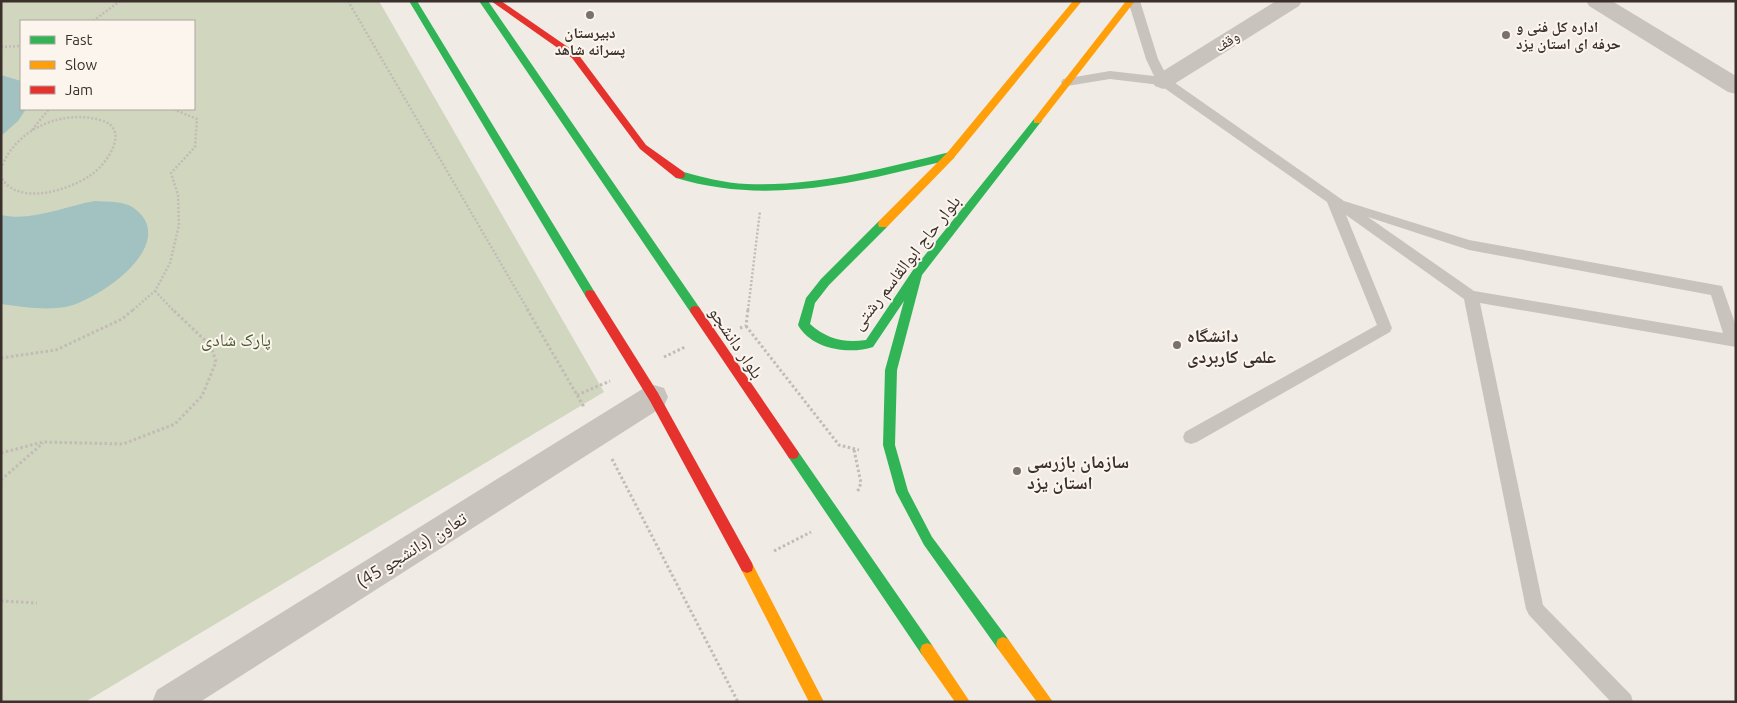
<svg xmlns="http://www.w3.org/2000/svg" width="1737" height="703" font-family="Ubuntu,'Noto Naskh Arabic',sans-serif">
	<rect width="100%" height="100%" fill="#f0ebe5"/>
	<path fill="#d1d6bf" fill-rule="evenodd" d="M1,1H379L604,392L85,702H1ZM21,21H194V109H21Z"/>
	<path fill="#a1c2c1" d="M1,75L21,81V109H26L18,121L1,136Z
		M95,201C105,202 116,201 125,204C133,206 141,213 145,220C163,255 100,296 73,305C49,312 25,307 1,304V215C32,222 65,206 95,201Z"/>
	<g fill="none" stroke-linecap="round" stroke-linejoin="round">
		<path stroke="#c2bbb6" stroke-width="2.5" stroke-dasharray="2 2" stroke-linecap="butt" d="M348,1L528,310
			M93,21L120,1
			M1,47L21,46
			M32,130L49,109
			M1,169C14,130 61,109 100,120C132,128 107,164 91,175C69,190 18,207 1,177
			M155,291L173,310
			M133,310L155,291L170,263L179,225L178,195L171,173L195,147L197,119L173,109
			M748,310L760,211"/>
		<path stroke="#c2bbb6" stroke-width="3" stroke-dasharray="2.5 2.5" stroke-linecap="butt" d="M527,309L584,407
			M746,326L839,445L859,450
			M740,328L746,326L748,309
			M664,357L685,347
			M1,358L56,350L122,319L134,309
			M577,395L610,381
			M854,450L861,483L857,493
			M1,453L43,442L123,444L175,424L202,396L216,362L211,346L172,309
			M612,459L738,702
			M1,480L43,443
			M774,551L811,532
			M1,601L37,603"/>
		<path fill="#c9c3be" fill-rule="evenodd" d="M1128,1H1140L1158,59L1168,78L1344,201L1469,240L1722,286L1736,326V347L1480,303L1543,605L1631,695L1633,702H1611L1529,615L1526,609L1464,299L1346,215L1392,328L1390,332L1197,442L1191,444L1185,442L1183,437L1185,432L1377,325L1327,202L1160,85L1110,79L1067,86L1063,85L1061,82L1063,79L1110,71L1154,76L1146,59ZM1368,217L1469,250L1711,295L1723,333L1474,291Z"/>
		<path fill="#c9c3be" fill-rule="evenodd" d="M1276,1H1302L1299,6L1171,86L1163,89L1155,86L1152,81L1155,76Z
			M1586,1H1612L1736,76V94L1728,92L1589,6Z
			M654,385L664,388L668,397L664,406L200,702H152L157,690L644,388Z"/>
		<path fill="#30b455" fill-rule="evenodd" d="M409,1H417L594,291L595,294L594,297H586Z
			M479,1H488L699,307L700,310L699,313H691Z
			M1037,118L1042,121L1040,123L922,275L897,370L895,445L908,491L932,537L1008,639L1010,644L1008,649L1003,651L998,649L924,545L896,492L883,445L885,370L904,301L873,347C849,355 811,349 798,325L806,298L821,279L879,221L883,220L888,224L887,227L829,285L815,303L810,324C827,339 843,343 866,340L913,270L1034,119Z
			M950,152L953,153L955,156L953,159C934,164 914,168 894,173C822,190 749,200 676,178L675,175L680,171C702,177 724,183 747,184C816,187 884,168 950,152Z
			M793,449L797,450L932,645L934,650L932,655L927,657L922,655L789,458L787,454L789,450Z"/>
		<path fill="#ff9f0a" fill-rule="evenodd" d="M1073,1H1082L953,159L887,227H879L878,224L879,221L947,153Z
			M1126,1H1135L1040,123H1034V119Z
			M747,561L752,563L824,702H809L742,571L741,567L742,563Z
			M1003,637L1008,639L1053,702H1037L998,649L996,644L998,639Z
			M927,643L932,645L970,702H955L922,655L920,650L922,645Z"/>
		<path fill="#e5322d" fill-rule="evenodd" d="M491,1H501L578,54L646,145L684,172L685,175L684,178H676L640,149L572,58Z
			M590,290L594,291L658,393L752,563L753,567L752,571L747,573L742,571L650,401L586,297L585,294L586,291Z
			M695,306L699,307L797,450L799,454L797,458L793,459L789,458L691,313L690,310L691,307Z"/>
	</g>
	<g fill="#7a716c" stroke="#fbf5ee" stroke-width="2">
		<circle cx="590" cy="15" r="5"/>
		<circle cx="1506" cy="35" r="5"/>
		<circle cx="1177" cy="345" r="5"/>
		<circle cx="1017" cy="471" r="5"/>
	</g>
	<g text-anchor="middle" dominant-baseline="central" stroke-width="4" stroke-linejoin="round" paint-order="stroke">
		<g font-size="15" font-weight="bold" fill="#3b302b" stroke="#fbf5ee" text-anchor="start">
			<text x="1516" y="26">اداره کل فنی و<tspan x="1516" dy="17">حرفه ای استان یزد</tspan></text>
			<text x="590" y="32" text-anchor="middle">دبیرستان<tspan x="590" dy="17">پسرانه شاهد</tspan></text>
		</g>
		<g font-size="15" fill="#3b302b" stroke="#fbf5ee">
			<text transform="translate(1227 41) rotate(-32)">وقف</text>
		</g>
		<g font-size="18" fill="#3b302b" stroke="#fbf5ee">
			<text transform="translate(905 262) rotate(-52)">بلوار حاج ابوالقاسم رشتی</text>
			<text transform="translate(737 342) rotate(56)">بلوار دانشجو</text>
			<text transform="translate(411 549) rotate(-32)">تعاون (دانشجو 45)</text>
		</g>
		<g font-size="18" font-weight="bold" fill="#3b302b" stroke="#fbf5ee" text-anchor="start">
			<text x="1187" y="335">دانشگاه<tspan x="1187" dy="21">علمی کاربردی</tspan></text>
			<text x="1027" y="461">سازمان بازرسی<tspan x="1027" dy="21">استان یزد</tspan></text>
		</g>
		<g font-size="18" fill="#4a5a2e" stroke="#fbf5ee">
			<text x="236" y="339">پارک شادی</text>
		</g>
	</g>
	<rect width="1737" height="703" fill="none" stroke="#3b302b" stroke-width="5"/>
	<rect x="20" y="20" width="175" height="90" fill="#fbf5ee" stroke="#aea6a0"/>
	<rect x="30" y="36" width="25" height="8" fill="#30b455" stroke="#aea6a0"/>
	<text x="65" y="45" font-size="15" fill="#3b302b">Fast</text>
	<rect x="30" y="61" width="25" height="8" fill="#ff9f0a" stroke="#aea6a0"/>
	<text x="65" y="70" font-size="15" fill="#3b302b">Slow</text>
	<rect x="30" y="86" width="25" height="8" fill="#e5322d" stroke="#aea6a0"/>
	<text x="65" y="95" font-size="15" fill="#3b302b">Jam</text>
</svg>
